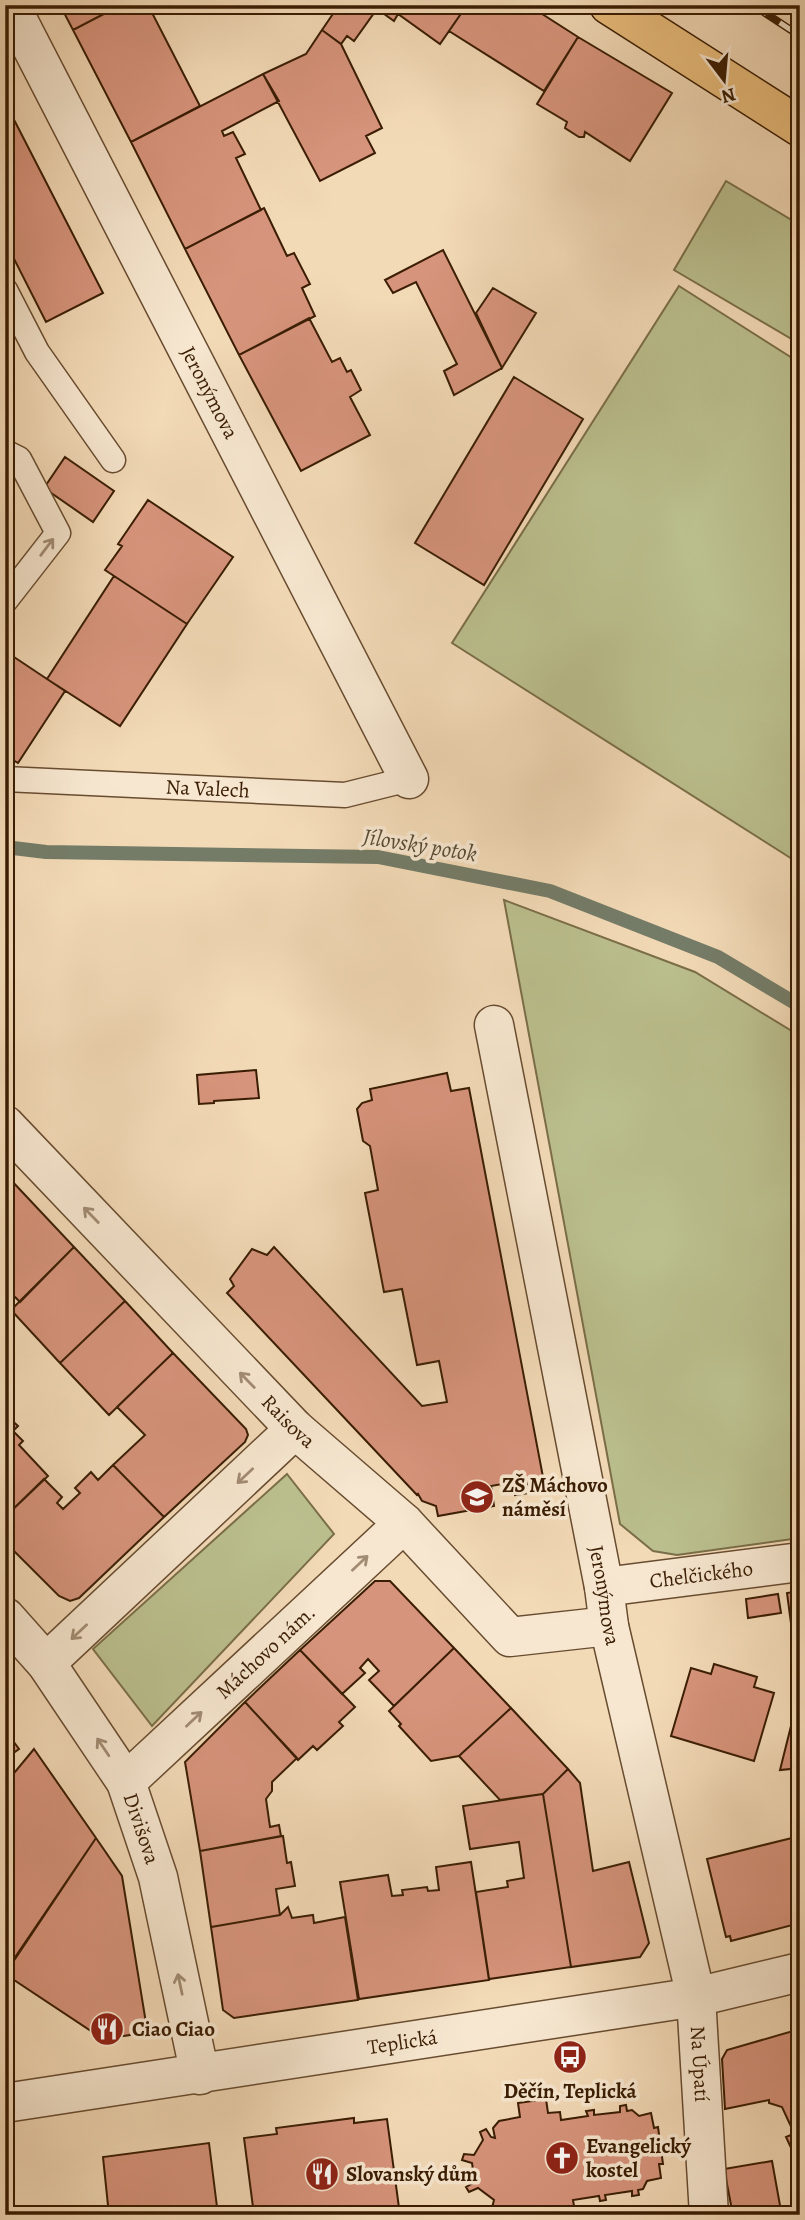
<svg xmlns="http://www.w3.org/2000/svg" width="805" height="2220" font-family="Alegreya,serif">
	<rect width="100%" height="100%" fill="#f3dab7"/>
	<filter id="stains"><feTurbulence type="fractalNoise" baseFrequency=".00286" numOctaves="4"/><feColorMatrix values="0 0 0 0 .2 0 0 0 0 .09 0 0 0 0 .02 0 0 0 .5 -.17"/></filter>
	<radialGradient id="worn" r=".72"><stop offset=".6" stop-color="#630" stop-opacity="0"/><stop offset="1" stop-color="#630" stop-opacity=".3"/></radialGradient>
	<path fill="#bbbf8e" stroke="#7a6e48" stroke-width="2" d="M726,181L800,225V344L674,270Z
		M679,286L800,363V864L452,643Z
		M504,900L695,972L800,1036V1538L677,1555L653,1551L620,1524Z
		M287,1474L334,1534L152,1726L93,1649Z"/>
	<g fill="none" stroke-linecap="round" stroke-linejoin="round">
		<path stroke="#747c68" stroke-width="14" d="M5,847L46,852L378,857L550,891L718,957L800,1006"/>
	</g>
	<path fill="#d7947c" stroke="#3a1d03" stroke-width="2" d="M60,5H121L73,30Z
		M121,5H148L200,106L131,142L73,30Z
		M339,5H467L440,44L398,14L394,21L377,9L354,41L347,36L341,44L322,30Z
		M467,5H528L578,37L544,91L449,31Z
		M322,30L341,44L382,128L366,136L375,153L320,181L263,74L306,54Z
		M578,37L672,93L630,161L585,132L584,137H579L565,128L567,122L537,104Z
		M263,74L279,101L222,131L224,136L233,132L245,154L236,158L261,210L185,249L131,142Z
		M8,108L103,293L46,322L5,241V109Z
		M264,208L287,256L294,253L310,284L302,288L315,316L239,355L185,249Z
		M443,250L502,368L454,395L444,371L457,364L416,282L393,293L385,280Z
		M493,288L536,313L502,368L476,313Z
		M309,318L332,362L340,358L347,372L351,370L361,390L350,397L370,435L301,471L239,355Z
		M514,377L583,419L484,585L415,543Z
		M65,457L114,491L93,522L44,488Z
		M148,500L233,557L187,624L105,570L122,546L118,544Z
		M114,576L187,624L120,726L47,679Z
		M5,651L65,691L18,763L5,755Z
		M256,1070L259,1098L214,1101V1103L199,1104L197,1075Z
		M447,1073L451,1091L469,1088L543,1477L526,1480L529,1493L515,1495L513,1482L491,1486L494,1506L438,1516L436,1506L422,1501L418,1494L417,1495L227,1293L234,1286L230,1279L252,1249L267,1255L274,1247L422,1406L447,1402L439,1361L417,1365L402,1289L384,1292L365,1193L378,1190L370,1146L363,1141L357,1109L362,1103L372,1100L370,1089Z
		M10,1179L74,1247L20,1302L5,1287V1184Z
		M74,1247L125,1301L60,1363L11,1310Z
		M125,1301L173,1353L109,1415L60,1363Z
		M173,1353L246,1429L248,1435L245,1442L164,1517L113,1465L145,1435L117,1407Z
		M5,1414L18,1426L13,1431L23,1441L19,1445L48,1476L5,1517Z
		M113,1465L164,1517L79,1598L70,1601L59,1596L5,1542V1517L44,1479L62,1497L57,1503L63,1509L80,1493L75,1488L91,1472L98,1480Z
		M375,1581H390L454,1648L394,1706L369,1680L379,1671L368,1659L360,1668L365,1673L342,1694L300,1650Z
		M800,1591V1661H796L787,1593Z
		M778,1594L781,1613L748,1618L746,1599Z
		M454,1648L511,1708L459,1756L431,1761L399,1726L401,1724L389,1711Z
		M300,1650L355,1707L339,1722L343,1726L317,1750L313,1746L298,1760L245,1702Z
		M714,1664L757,1677L754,1687L774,1693L754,1761L671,1736L691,1668L711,1674Z
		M245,1702L297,1758L272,1782V1791L266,1799L270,1827L279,1825L281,1836L200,1851L185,1762Z
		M511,1708L568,1769L543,1794L500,1800L459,1756Z
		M800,1717V1768L780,1770L793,1718Z
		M5,1730L19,1749L5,1759Z
		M34,1749L96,1838L5,1972V1784Z
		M568,1769L580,1783L593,1871L629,1862L649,1943L640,1957L571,1967L543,1794Z
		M543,1794L571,1967L489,1979L476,1892L508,1887L507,1881L524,1878L519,1842L470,1849L463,1806Z
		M283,1836L287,1863L291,1862L295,1886L276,1889L280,1915L211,1927L200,1851Z
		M800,1836V1923L731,1941L730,1936L726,1937L707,1859Z
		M96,1838L122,1876L146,2023L137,2034L103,2039L5,1974Z
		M471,1862L489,1980L359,1999L340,1882L388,1875L392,1896L403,1895L402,1890L427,1887L428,1891L439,1890L436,1867Z
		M288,1907L292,1918L313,1915L314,1923L345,1917L358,2000L234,2018L223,2010L211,1927L280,1915Z
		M800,2029V2131L794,2133L782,2107L769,2103V2100L725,2109L722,2059L727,2050Z
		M546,2099L548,2113L560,2112L561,2120L588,2116L586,2111L594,2110V2115L620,2112V2106L626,2105L627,2111L632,2110L639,2116L651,2113L654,2128L658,2127L663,2164H659L661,2178L647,2181L643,2189L638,2190L639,2195L632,2196V2191L605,2195L606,2200L600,2201L599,2196L573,2200L574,2206L545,2210L546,2215H497L496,2210L492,2208L494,2200L478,2188L469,2192L466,2187L475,2182L472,2163L462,2160L464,2154L474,2155L483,2140L480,2132L486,2129L491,2137L495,2138L493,2128L499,2121L520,2117L518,2103Z
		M354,2118V2123L387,2119L400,2215H254L244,2138L277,2134L276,2128Z
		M800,2131V2167L786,2137Z
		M209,2143L218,2215H109L103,2157Z
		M772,2161L781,2211L761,2215H733L724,2169Z"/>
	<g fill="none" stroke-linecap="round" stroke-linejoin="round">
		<g stroke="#684c30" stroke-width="27">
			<g id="service">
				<path d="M5,290L37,352L113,460"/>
				<path d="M5,452L19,459L58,533L5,601"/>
				<path id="s1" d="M5,779L345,795L409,779"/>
			</g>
		</g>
		<g stroke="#684c30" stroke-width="41">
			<g id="minor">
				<path id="s2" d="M10,5L409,779"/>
				<path id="s3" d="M494,1025L604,1587L609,1626L696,1997L709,2215"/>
				<path id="s4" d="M5,1125L295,1429L404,1523L510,1637L609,1626"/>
				<path id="s5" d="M604,1587L800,1562"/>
				<path id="s6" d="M5,1617L46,1663L126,1782L158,1877L200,2075"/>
				<path d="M46,1663L295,1429"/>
				<path id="s7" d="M126,1782L404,1523"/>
				<path id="s8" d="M5,2103L696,1997L800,1972"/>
			</g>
		</g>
		<g stroke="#3a1d03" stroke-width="41">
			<path id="primary" d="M609,5L800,127"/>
		</g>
		<use href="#service" stroke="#f7e7d0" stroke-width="24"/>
		<use href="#minor" stroke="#f7e7d0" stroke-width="38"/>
		<use href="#primary" stroke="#eabd7c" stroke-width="38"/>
		<g stroke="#3a1d03" stroke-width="8">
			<path id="rail" d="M753,5L800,36"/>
		</g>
		<use href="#rail" stroke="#f7e7d0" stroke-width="5" stroke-dasharray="16" stroke-linecap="butt"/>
	</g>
	<defs><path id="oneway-shaft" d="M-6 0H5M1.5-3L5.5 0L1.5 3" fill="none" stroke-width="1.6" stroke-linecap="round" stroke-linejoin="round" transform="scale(1.75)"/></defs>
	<g stroke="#a28c74">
		<use href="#oneway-shaft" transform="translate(47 547) rotate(-53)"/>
		<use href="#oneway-shaft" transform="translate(91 1215) rotate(-134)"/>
		<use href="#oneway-shaft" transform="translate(247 1380) rotate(-134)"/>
		<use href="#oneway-shaft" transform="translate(245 1476) rotate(137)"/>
		<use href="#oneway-shaft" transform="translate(360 1563) rotate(-43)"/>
		<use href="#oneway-shaft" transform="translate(79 1632) rotate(137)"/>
		<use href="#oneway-shaft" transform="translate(194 1719) rotate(-43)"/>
		<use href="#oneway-shaft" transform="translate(103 1747) rotate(-124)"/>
		<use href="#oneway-shaft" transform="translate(180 1984) rotate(-102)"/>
	</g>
	<defs>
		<g id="school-disc" transform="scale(1.75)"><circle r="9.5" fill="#8f2418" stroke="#f7e7d0"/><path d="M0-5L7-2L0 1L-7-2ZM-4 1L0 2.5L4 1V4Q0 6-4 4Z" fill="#fff"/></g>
		<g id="restaurant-disc" transform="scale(1.75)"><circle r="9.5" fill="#8f2418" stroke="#f7e7d0"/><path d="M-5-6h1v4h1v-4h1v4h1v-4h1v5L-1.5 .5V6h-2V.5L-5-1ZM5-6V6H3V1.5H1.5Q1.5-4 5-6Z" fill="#fff"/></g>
		<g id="bus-disc" transform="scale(1.75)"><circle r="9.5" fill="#8f2418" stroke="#f7e7d0"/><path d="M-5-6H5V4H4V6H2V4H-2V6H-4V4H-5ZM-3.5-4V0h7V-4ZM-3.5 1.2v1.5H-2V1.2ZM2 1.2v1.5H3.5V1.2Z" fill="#fff"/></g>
		<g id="church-disc" transform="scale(1.75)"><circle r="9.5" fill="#8f2418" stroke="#f7e7d0"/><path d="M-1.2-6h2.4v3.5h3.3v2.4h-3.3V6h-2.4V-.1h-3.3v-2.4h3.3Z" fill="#fff"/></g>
	</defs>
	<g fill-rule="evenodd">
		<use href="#school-disc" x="477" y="1497"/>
		<use href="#restaurant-disc" x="107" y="2029"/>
		<use href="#bus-disc" x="570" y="2057"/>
		<use href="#church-disc" x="562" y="2158"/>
		<use href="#restaurant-disc" x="322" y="2174"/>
	</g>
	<g text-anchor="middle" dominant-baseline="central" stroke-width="7" stroke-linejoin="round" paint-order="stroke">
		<g font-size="21" fill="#3a1d03" stroke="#f7e7d0">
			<text stroke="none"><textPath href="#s2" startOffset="436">Jeronýmova</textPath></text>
			<text stroke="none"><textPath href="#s1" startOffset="203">Na Valech</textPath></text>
			<text stroke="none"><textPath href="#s4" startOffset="410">Raisova</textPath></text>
			<text stroke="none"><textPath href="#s5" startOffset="98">Chelčického</textPath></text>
			<text stroke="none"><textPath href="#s3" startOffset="581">Jeronýmova</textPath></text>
			<text stroke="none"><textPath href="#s7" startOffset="191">Máchovo nám.</textPath></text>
			<text stroke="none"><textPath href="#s6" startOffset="254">Divišova</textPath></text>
			<text stroke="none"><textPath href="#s8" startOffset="402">Teplická</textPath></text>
			<text stroke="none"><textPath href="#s3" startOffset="1060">Na Úpatí</textPath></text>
		</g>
		<g font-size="21" font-weight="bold" fill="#3a1d03" stroke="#f7e7d0" text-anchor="start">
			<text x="502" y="1485">ZŠ Máchovo<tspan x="502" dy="24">náměsí</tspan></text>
			<text x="132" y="2029">Ciao Ciao</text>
			<text x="570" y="2091" text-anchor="middle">Děčín, Teplická</text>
			<text x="586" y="2146">Evangelický<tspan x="586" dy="24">kostel</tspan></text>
			<text x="346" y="2174">Slovanský dům</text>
		</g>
		<g font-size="23" font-style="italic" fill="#574c36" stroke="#f7e7d0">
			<text transform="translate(420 845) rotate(9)">Jílovský potok</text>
		</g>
	</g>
	<rect width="805" height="2220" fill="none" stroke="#f3dab7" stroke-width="28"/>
	<rect x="7" y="7" width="791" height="2206" fill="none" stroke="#3a1d03" stroke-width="3.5"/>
	<rect x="14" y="14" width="777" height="2192" fill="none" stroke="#3a1d03" stroke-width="2"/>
	<g transform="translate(724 80) rotate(164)" stroke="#f7e7d0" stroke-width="5" paint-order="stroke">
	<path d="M0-5L12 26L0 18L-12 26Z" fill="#3a1d03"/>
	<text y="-10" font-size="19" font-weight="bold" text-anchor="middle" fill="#3a1d03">N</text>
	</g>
	<rect width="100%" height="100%" filter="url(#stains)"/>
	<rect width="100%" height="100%" fill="url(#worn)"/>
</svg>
